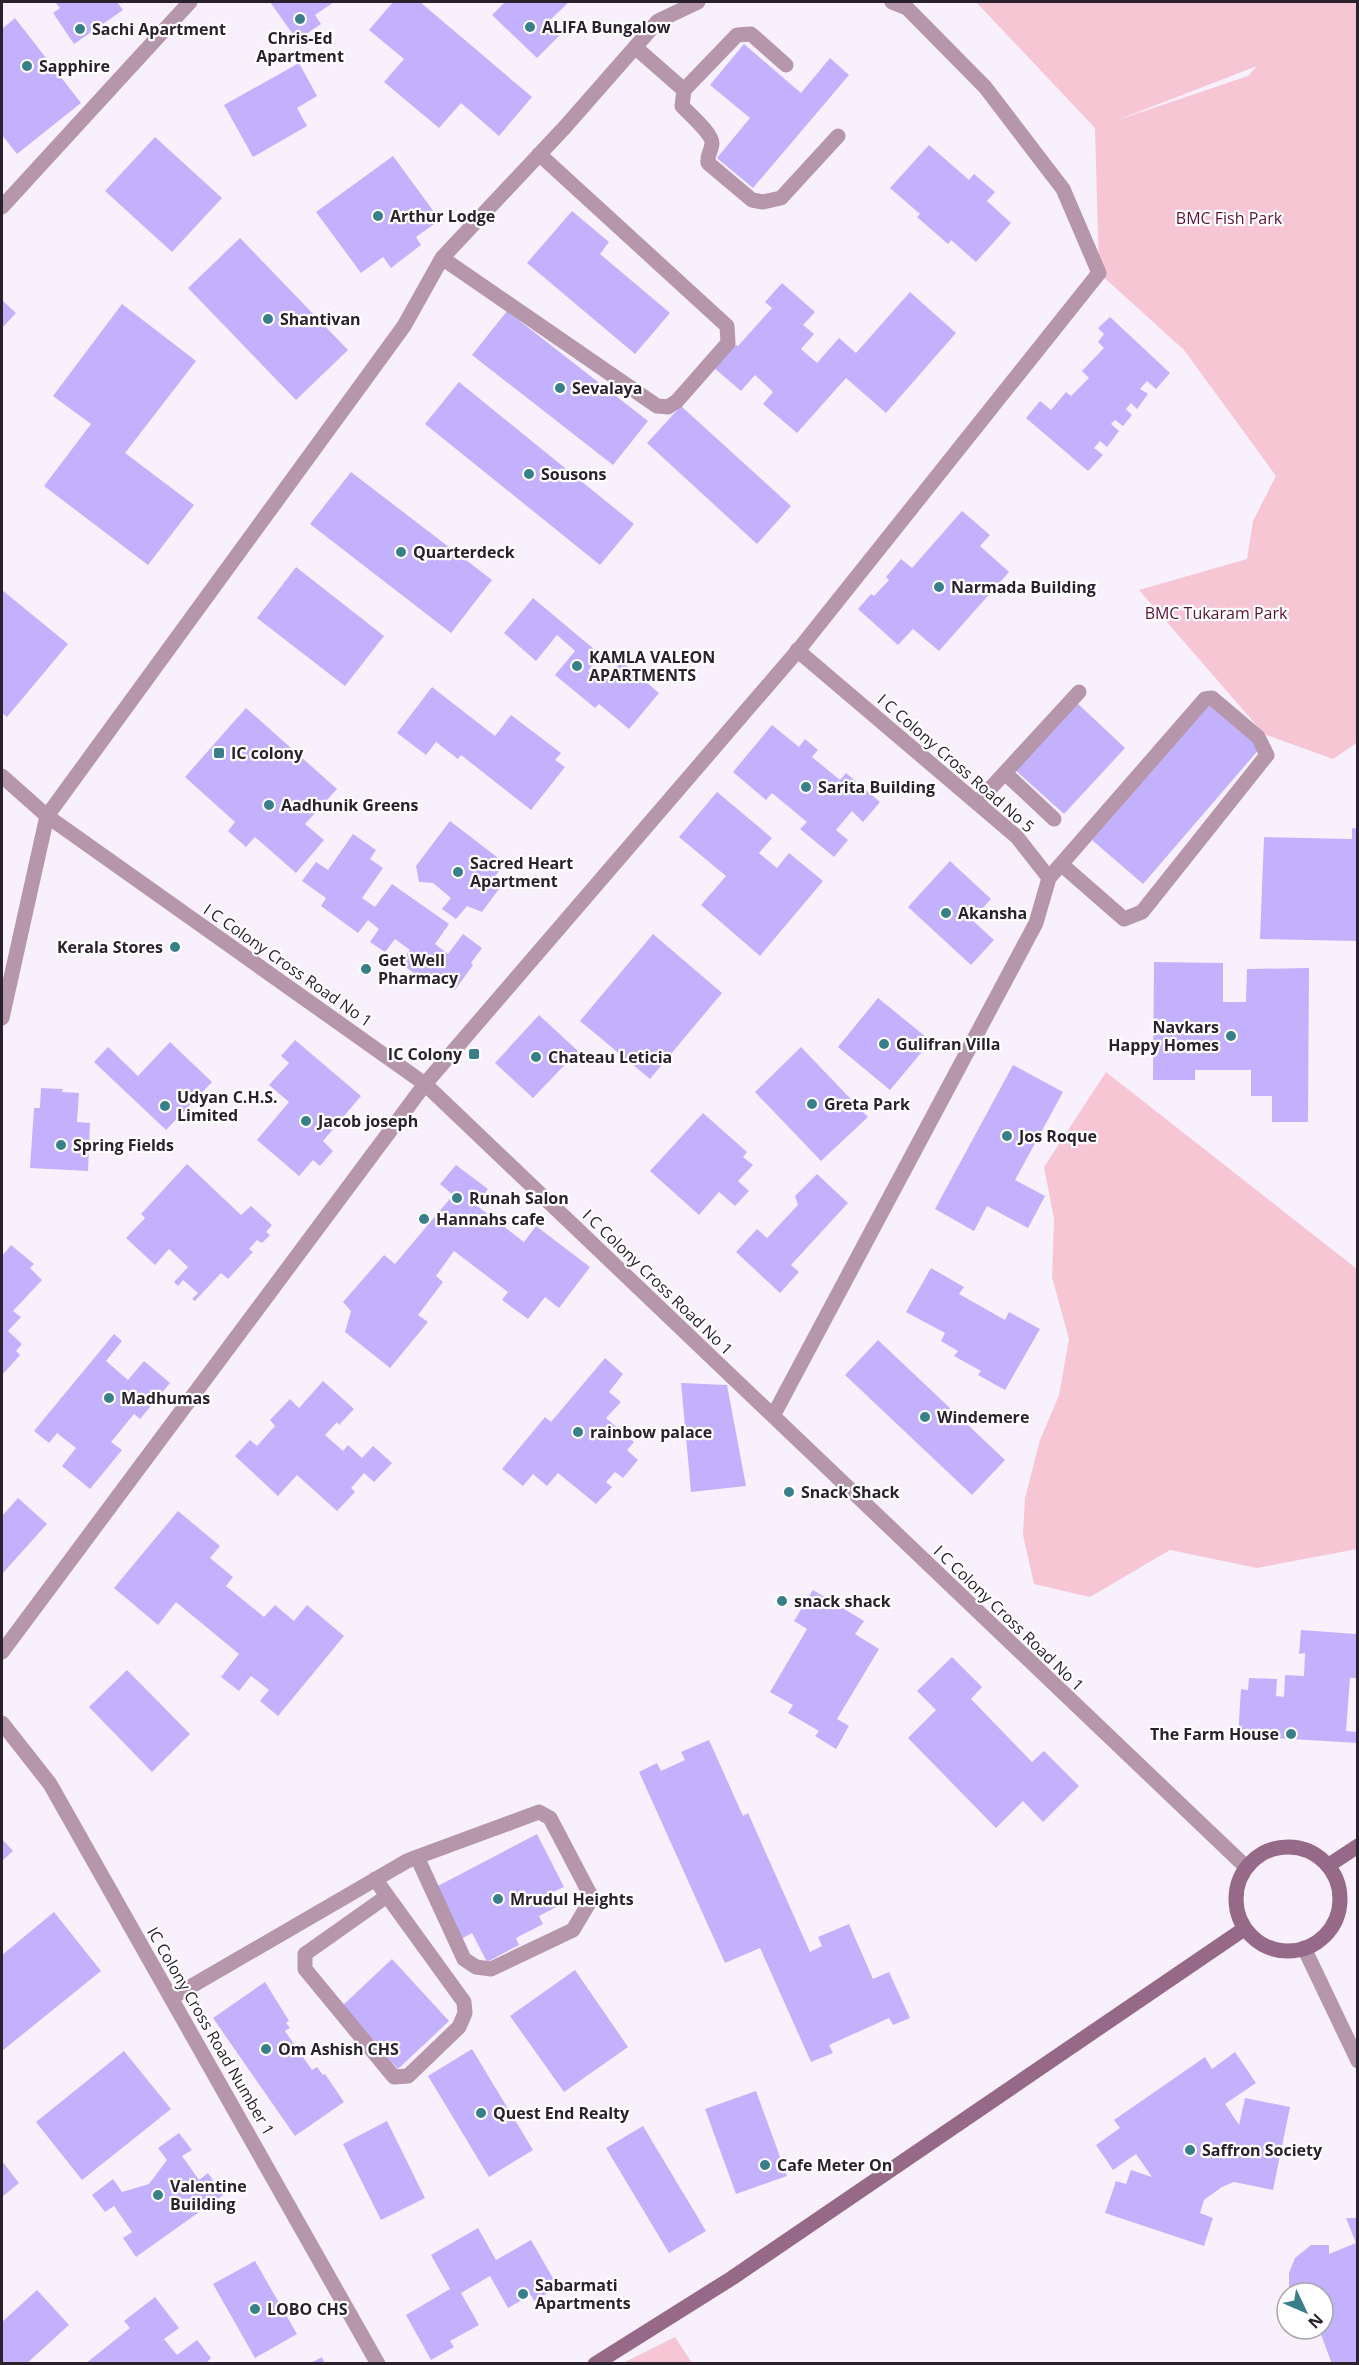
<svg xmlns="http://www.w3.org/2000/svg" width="1359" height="2365" font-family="'Open Sans',sans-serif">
	<rect width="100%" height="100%" fill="#f9f0fd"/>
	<path fill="#f7c6d4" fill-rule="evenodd" d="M976,2H1357L1358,742L1333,759L1264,734L1139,590L1247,559L1253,521L1276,476L1184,350L1099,273L1095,128ZM1257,66L1248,76L1115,121Z
		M1106,1072L1357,1269V1549L1257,1568L1170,1550L1090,1597L1034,1584L1023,1535L1025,1498L1040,1440L1059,1395L1069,1339L1052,1277L1054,1219L1044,1167Z
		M675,2337L692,2363H623Z"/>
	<path fill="#c3b1fd" d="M55,2H117L123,10L74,44L53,13L60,8Z
		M270,2H334L315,15L321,24L297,40Z
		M393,2H420L532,97L499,136L461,103L439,128L384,82L404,59L369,30Z
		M505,2H569L549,21L561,34L537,58L492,15Z
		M15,18L81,103L17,154L2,135V29Z
		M744,44L801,93L830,58L849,75L753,188L717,158L750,118L710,85Z
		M299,63L317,96L297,108L307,126L253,157L224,105Z
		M155,137L222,198L172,252L105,191Z
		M929,145L969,180L974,174L995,192L987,201L1011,223L976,262L951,240L948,244L917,217L920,214L890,188Z
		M393,156L440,220L416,237L421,245L391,268L383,257L361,273L316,212Z
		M572,211L609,242L600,254L670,313L635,354L527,263Z
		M240,238L348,350L296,400L188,288Z
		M782,283L815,312L803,325L814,334L801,349L817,363L839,338L856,353L910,292L956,333L886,413L846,378L797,433L763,404L773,392L755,375L741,391L713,367L734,344L738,346L772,308L765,302Z
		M2,300L16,313L2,328Z
		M122,304L196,361L125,453L194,505L148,565L44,486L91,424L53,396Z
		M507,311L648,421L613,465L472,355Z
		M1110,317L1170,373L1156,389L1147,381L1140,389L1148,394L1137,409L1131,403L1126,409L1132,415L1123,426L1115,420L1111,424L1119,431L1107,447L1100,441L1094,448L1103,455L1088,471L1026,418L1040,401L1051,410L1066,392L1071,396L1089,378L1082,371L1104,348L1098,342L1104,334L1098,328Z
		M459,382L634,524L600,565L425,424Z
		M681,406L791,506L757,544L647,443Z
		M351,472L492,580L451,633L310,524Z
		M962,511L990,535L980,546L1009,572L939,651L913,629L898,645L858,609L871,594L874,596L889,580L886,577L901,559L912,568Z
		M296,567L384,636L345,686L257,618Z
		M2,590L68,644L7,717L2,713Z
		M533,598L601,655L588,671L604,683L621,661L659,693L629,729L599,704L595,708L555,675L575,651L557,635L536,661L504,633Z
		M432,687L495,736L511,715L561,753L555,760L565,767L531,810L461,755L458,759L436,742L426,755L397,733Z
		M1075,701L1125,748L1064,814L1013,768Z
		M1210,703L1261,747L1143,884L1092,840Z
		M246,708L337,789L305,824L324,840L296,873L255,837L246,847L228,831L235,822L185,777Z
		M772,725L799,747L805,739L818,750L812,757L840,780L846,773L880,802L863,822L852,811L836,830L848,840L834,857L800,829L807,822L772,793L766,800L733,772Z
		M717,792L772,838L759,853L777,868L789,853L823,881L760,956L701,905L726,876L679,837Z
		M450,821L506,864L494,877L502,885L482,912L467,906L456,919L442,909L451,898L433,883L419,882L416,866Z
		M1352,828L1358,829V941L1260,939L1264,837L1352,839Z
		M353,834L376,850L370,859L383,868L362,898L375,907L392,884L449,924L435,944L448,954L463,934L482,948L471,963L473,965L455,990L437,978L432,986L400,963L410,950L395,939L385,952L370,942L379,929L368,920L358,933L321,906L326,898L302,881L316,862L328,870Z
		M950,861L991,899L972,920L994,940L971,965L908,907Z
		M653,934L722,993L650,1079L580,1021Z
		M1154,962L1223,963V1002H1246L1247,969L1309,968L1308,1122H1272V1096H1251V1070H1195V1080H1153Z
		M878,998L931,1041L890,1090L838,1047Z
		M539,1015L578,1051L533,1098L495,1063Z
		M295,1040L361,1096L323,1141L333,1151L320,1166L313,1160L299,1176L257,1140L289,1102L269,1085L289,1063L281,1056Z
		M170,1042L212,1082L166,1130L94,1062L108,1047L138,1076Z
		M801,1047L868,1117L821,1161L755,1092Z
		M1013,1065L1063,1092L1015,1180L1045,1196L1028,1228L987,1206L974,1231L935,1209Z
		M41,1088L63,1089L62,1092L79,1093L77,1122L90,1123L88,1171L30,1168L34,1108H40Z
		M703,1113L747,1152L743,1157L753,1165L738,1181L749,1191L735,1206L719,1192L699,1215L650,1171Z
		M187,1164L241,1215L251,1206L272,1225L266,1232L270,1235L262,1243L257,1240L249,1249L253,1252L228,1279L221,1273L195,1301L192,1299L198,1293L183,1280L178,1286L174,1282L188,1267L169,1249L155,1265L126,1238L145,1218L141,1214Z
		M456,1165L488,1189L476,1205L524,1242L536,1226L590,1267L559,1308L545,1297L528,1319L502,1300L508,1292L454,1251L436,1276L443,1282L418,1315L428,1322L390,1368L345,1332L351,1311L343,1302L384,1255L395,1264L453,1195L440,1184Z
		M817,1174L848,1203L791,1265L799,1272L780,1293L736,1252L757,1229L767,1238L798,1205L795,1196Z
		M11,1245L34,1264L30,1268L42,1280L13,1311L21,1317L8,1331L22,1344L16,1351L20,1355L2,1375V1256Z
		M931,1268L964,1287L959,1294L1005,1320L1009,1312L1040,1329L1005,1390L978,1375L981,1371L954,1356L958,1351L941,1341L945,1333L906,1312Z
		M114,1334L122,1341L106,1361L128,1380L144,1361L170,1383L140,1419L134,1414L111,1442L122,1450L90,1489L62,1466L76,1448L57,1433L49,1443L34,1431Z
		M878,1340L1005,1460L972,1495L845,1375Z
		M605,1358L623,1374L609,1392L621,1402L606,1418L634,1442L627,1450L638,1460L623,1478L615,1472L606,1482L612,1487L596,1504L558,1473L547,1486L533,1474L523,1486L502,1469L545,1417L551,1422Z
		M323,1381L354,1409L339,1425L337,1422L325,1435L343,1451L348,1445L362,1458L373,1446L392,1463L374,1482L364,1473L351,1488L355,1492L337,1511L297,1475L278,1496L235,1456L250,1440L257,1446L275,1426L270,1420L290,1399L299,1408Z
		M681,1383L727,1385L746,1486L691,1492Z
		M18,1498L47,1524L2,1574V1516Z
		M178,1511L220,1546L210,1558L233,1577L226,1586L264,1617L275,1605L294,1621L307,1605L344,1636L278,1716L260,1701L269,1690L251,1676L239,1691L221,1677L239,1654L176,1602L158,1625L114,1588Z
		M813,1590L864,1621L855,1634L879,1649L837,1719L849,1726L836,1749L815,1736L819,1731L788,1713L793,1705L770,1692L807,1629L794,1621Z
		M1301,1630L1356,1634L1358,1678H1350L1346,1731L1358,1732V1743L1238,1736L1241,1689L1248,1690L1249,1678L1277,1679L1276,1696L1284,1697L1285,1675L1304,1676L1305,1653L1299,1654Z
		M952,1657L982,1687L971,1699L1032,1762L1044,1751L1079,1786L1043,1822L1023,1801L996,1828L908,1738L936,1710L917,1691Z
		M127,1670L190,1734L152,1772L89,1707Z
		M709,1740L743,1816L748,1813L810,1952L822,1946L818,1937L849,1924L873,1979L889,1972L910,2018L893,2025L889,2018L829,2045L833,2053L811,2062L760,1948L725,1963L639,1772L657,1763L661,1771L685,1760L681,1752Z
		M537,1834L564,1887L553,1892L560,1905L539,1916L543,1924L516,1938L519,1945L487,1962L472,1933L461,1939L434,1888Z
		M2,1839L13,1851L2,1861Z
		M54,1912L101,1971L2,2051V1955Z
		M392,1959L449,2021L398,2069L341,2007Z
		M575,1970L628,2047L564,2092L510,2016Z
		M265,1982L289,2021L286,2023L290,2028L285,2031L312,2070L317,2067L323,2075L325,2074L344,2102L295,2136L213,2018Z
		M472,2049L533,2150L489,2177L428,2076Z
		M124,2051L171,2109L82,2180L36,2122Z
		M1235,2052L1256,2083L1225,2104L1239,2125L1245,2098L1290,2107L1273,2190L1234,2182L1222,2187L1204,2200L1200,2213L1213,2218L1204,2246L1105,2213L1116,2181L1126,2184L1131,2170L1152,2177L1136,2154L1113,2170L1096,2145L1120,2128L1114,2120L1205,2057L1212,2069Z
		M756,2091L787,2176L736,2194L705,2109Z
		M387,2121L425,2198L381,2220L343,2144Z
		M643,2126L706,2231L669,2253L606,2148Z
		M179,2133L192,2150L182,2156L199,2180L208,2173L223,2195L136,2257L123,2238L132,2232L114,2206L105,2212L92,2195L113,2179L122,2192L149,2184L167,2160L158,2148Z
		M2,2161L19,2183L2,2197Z
		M1346,2218H1358V2364H1332L1319,2329H1323V2293H1293L1289,2287V2273L1295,2258L1311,2245H1329V2254L1356,2243Z
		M478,2228L496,2260L531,2240L558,2287L534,2301L531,2295L508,2308L490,2276L461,2293L479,2325L450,2341L454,2347L431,2360L406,2315L450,2289L431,2255Z
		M255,2261L297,2334L255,2358L213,2284Z
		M37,2290L69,2325L26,2364H2V2322Z
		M155,2297L179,2328L164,2339L177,2355L197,2340L211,2358L205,2364H85L130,2328L124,2321Z
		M322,2357L325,2364H309Z"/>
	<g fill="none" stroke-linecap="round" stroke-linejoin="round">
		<path stroke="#b696ab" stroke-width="15" d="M635,47L684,90L682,106C689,114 713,134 712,144C711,152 707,154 708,163L752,200L763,202L781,198L838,136
			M684,90L737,35L751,34L786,65
			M2,207L190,2
			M442,258L657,406L668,407L677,401L728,343L727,326L539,154
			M1005,773L1054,819
			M2,776L47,816L425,1084L1246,1867
			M977,803L1079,692
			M1049,878L1205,699L1212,698L1258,737L1267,755L1142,912L1124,919L1061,864
			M2,1018L47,816L404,326L442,258L565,127L658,21L698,2
			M773,1416L1036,923L1049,878L1017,837L797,650
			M2,1652L425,1084L800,648L1099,273L1063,189L985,87L907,8L892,2
			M2,1723L50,1784L378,2364
			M375,1879L464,2002L465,2013L459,2027L408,2076L394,2077L305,1969V1954L387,1896
			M1304,1948L1358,2061
			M171,1998L407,1861L417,1857L539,1812L550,1818L592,1898L573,1930L491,1969L476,1967L464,1959L417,1857"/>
		<path stroke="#966988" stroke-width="15" d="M1236 1899a52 52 0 1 1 104 0a52 52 0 1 1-104 0Z
			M1329,1865L1358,1846
			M595,2364L732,2278L1244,1929"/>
	</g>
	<g fill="#387f89" stroke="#fff" stroke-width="2">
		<circle cx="300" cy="19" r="6"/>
		<circle cx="530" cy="27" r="6"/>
		<circle cx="80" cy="29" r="6"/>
		<circle cx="27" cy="66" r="6"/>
		<circle cx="378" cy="216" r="6"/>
		<circle cx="268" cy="319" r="6"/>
		<circle cx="560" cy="388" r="6"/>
		<circle cx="529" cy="474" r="6"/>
		<circle cx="401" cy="552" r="6"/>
		<circle cx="939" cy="587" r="6"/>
		<circle cx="577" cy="666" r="6"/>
		<rect x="213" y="747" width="12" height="12" rx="3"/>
		<circle cx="806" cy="787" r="6"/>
		<circle cx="269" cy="805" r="6"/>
		<circle cx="458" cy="872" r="6"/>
		<circle cx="946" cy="913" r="6"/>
		<circle cx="175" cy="947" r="6"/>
		<circle cx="366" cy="969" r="6"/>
		<circle cx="1231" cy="1036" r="6"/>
		<circle cx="884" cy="1044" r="6"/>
		<rect x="468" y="1048" width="12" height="12" rx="3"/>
		<circle cx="536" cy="1057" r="6"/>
		<circle cx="812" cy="1104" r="6"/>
		<circle cx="165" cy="1106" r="6"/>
		<circle cx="306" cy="1121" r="6"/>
		<circle cx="1007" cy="1136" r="6"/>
		<circle cx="61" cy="1145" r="6"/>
		<circle cx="457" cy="1198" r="6"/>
		<circle cx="424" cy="1219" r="6"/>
		<circle cx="109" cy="1398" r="6"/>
		<circle cx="925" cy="1417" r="6"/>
		<circle cx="578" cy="1432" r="6"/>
		<circle cx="789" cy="1492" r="6"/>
		<circle cx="782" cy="1601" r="6"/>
		<circle cx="1291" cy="1734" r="6"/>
		<circle cx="498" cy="1899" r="6"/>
		<circle cx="266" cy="2049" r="6"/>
		<circle cx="481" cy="2113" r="6"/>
		<circle cx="1190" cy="2150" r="6"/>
		<circle cx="765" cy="2165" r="6"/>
		<circle cx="158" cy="2195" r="6"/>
		<circle cx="523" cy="2294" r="6"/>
		<circle cx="255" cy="2309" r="6"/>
	</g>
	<g text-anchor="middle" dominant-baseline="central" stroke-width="4.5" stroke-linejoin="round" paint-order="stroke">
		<g font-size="16" font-weight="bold" fill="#29212c" stroke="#fff" text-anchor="start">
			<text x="542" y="27">ALIFA Bungalow</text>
			<text x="92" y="29">Sachi Apartment</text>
			<text x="300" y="38" text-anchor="middle">Chris-Ed<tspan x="300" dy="18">Apartment</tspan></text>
			<text x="39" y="66">Sapphire</text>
			<text x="390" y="216">Arthur Lodge</text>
			<text x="280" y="319">Shantivan</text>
			<text x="572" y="388">Sevalaya</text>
			<text x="541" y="474">Sousons</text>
			<text x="413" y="552">Quarterdeck</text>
			<text x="951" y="587">Narmada Building</text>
			<text x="589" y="657">KAMLA VALEON<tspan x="589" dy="18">APARTMENTS</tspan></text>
			<text x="231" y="753">IC colony</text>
			<text x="818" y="787">Sarita Building</text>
			<text x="281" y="805">Aadhunik Greens</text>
			<text x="470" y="863">Sacred Heart<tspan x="470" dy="18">Apartment</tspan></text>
			<text x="958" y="913">Akansha</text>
			<text x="163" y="947" text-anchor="end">Kerala Stores</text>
			<text x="378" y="960">Get Well<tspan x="378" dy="18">Pharmacy</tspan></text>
			<text x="1219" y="1027" text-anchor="end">Navkars<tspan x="1219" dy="18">Happy Homes</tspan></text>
			<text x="896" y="1044">Gulifran Villa</text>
			<text x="462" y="1054" text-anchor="end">IC Colony</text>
			<text x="548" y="1057">Chateau Leticia</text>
			<text x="177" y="1097">Udyan C.H.S.<tspan x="177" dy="18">Limited</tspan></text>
			<text x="824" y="1104">Greta Park</text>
			<text x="318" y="1121">Jacob joseph</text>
			<text x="1019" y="1136">Jos Roque</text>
			<text x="73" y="1145">Spring Fields</text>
			<text x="469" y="1198">Runah Salon</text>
			<text x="436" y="1219">Hannahs cafe</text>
			<text x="121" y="1398">Madhumas</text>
			<text x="937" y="1417">Windemere</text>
			<text x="590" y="1432">rainbow palace</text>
			<text x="801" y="1492">Snack Shack</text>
			<text x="794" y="1601">snack shack</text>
			<text x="1279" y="1734" text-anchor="end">The Farm House</text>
			<text x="510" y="1899">Mrudul Heights</text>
			<text x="278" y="2049">Om Ashish CHS</text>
			<text x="493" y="2113">Quest End Realty</text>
			<text x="1202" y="2150">Saffron Society</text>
			<text x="777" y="2165">Cafe Meter On</text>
			<text x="170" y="2186">Valentine<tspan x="170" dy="18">Building</tspan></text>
			<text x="535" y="2285">Sabarmati<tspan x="535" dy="18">Apartments</tspan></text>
			<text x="267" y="2309">LOBO CHS</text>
		</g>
		<g font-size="16" fill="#5c1231" stroke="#fff">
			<text x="1229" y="218">BMC Fish Park</text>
			<text x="1216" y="613">BMC Tukaram Park</text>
		</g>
		<g font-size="16" fill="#29212c" stroke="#fff">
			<text transform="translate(956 763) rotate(41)">I C Colony Cross Road No 5</text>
			<text transform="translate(288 965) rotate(35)">I C Colony Cross Road No 1</text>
			<text transform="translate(658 1282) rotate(44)">I C Colony Cross Road No 1</text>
			<text transform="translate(1009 1618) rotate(44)">I C Colony Cross Road No 1</text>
			<text transform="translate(211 2031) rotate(60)">IC Colony Cross Road Number 1</text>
		</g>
	</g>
	<rect width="1359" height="2365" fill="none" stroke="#29212c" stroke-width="6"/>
	<g transform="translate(1305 2311) rotate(134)"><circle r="28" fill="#ffffff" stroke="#a9a6ab" stroke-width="1.5"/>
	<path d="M0-4.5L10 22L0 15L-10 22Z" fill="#387f89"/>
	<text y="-9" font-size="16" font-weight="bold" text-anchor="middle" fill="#29212c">N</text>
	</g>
</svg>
